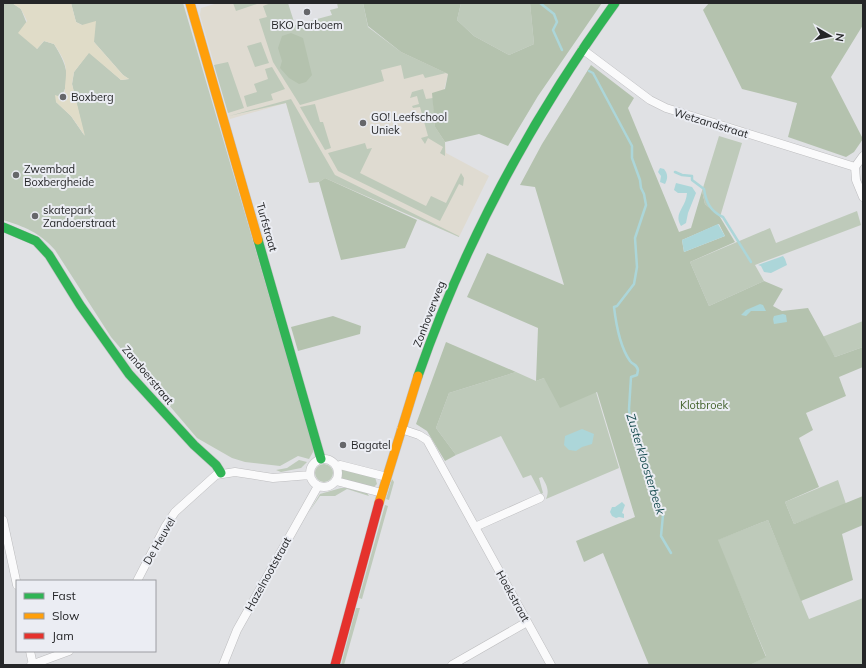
<svg xmlns="http://www.w3.org/2000/svg" width="866" height="668" font-family="Mulish,sans-serif">
	<rect width="100%" height="100%" fill="#e0e1e4"/>
	<path fill="#dfdbd1" d="M218,3H280L304,66L401,52L448,74L435,127L445,142L446,153L489,176L459,237L325,178L319,182L309,183L286,103L230,119L200,15L201,8Z"/>
	<path fill="#becaba" d="M3,3H12L21,9L37,49L44,41L54,44C66,63 75,84 56,102L71,116L84,135L72,84L74,72L89,52L121,80L129,79L123,75L94,42L82,25L76,22L71,3H183L313,445V452L309,459L298,456L280,466L245,462L232,458L197,438L111,337L55,250C39,232 25,227 3,220Z
		M233,3H260L236,11Z
		M271,3H288L295,25L332,15L330,10L338,8L337,3H363L368,27L401,52L446,73L425,78L423,74L404,79L401,65L381,70L384,81L300,105L273,62L259,19L267,17L263,6Z
		M461,3H530L534,44L509,55L474,36L457,20Z
		M261,42L269,63L255,67L247,46Z
		M228,62L244,108L228,113L214,65Z
		M272,67L285,89L271,94L273,100L247,107L244,96L257,92L254,84L268,79L265,69Z
		M423,89L426,99L433,98L435,127L445,142V156L440,153L443,147L428,138L425,144L421,138L428,136L423,118L416,119L415,116L422,114L420,107L413,108L412,106L419,104L417,96L410,98L412,92Z
		M291,99L335,175L459,236V237L325,178L319,182L309,183L286,103L229,116Z
		M315,104L320,122H323L331,148L325,150L300,107Z
		M719,136L742,143L720,217L705,204L702,191Z
		M365,143L367,149L372,148L360,173L426,206L431,196L446,203L461,173L464,178L463,186L459,184L440,221L338,171L328,153Z
		M857,211L861,225L755,265L764,281L709,306L690,262L770,228L776,243Z
		M863,321V347L835,357L822,337Z
		M516,372L536,381L544,378L596,392L619,468L546,499C550,490 546,484 542,477L539,478L543,493L541,494L531,475L523,478L501,436L456,455L436,428L449,393Z
		M299,460L307,462L301,468L281,472L276,470L287,468Z
		M315 473a9 9 0 1 1 18 0a9 9 0 1 1-18 0Z
		M340,467L375,477L377,484L373,488L340,480Z
		M392,479L394,482L389,500L386,499Z
		M838,480L846,504L794,524L785,502Z
		M348,488L367,493L369,496L347,489L335,496H320L309,512L320,494L341,488Z
		M385,505L388,506L362,599L359,598Z
		M768,520L809,619L863,598V665H750L766,656L717,540Z
		M356,608H360L344,665H341Z"/>
	<path fill="#b4c2ae" fill-rule="evenodd" d="M363,3H461L457,20L474,36L509,55L534,44L530,3H602L538,96L508,146L479,134L445,142L435,127L432,93L445,89L448,74L401,52L368,26Z
		M709,3H863V25L831,77L863,139L854,152L846,157L788,137L797,103L742,89L703,10Z
		M291,33L303,38L312,75L306,82L299,84L289,78L280,68L282,61L278,48L282,36Z
		M591,65L634,98L628,108L679,232L691,228L702,191L705,204L720,217L735,242L690,262L709,306L764,281L783,289L773,306L782,311L808,308L835,357L863,347V367L839,377L846,396L806,413L813,430L799,438L819,487L785,502L794,524L863,496V525L842,534L853,580L801,601L768,520L718,540L766,657L750,665H649L603,553L584,562L576,541L635,517L597,392L560,408L544,378L536,381L538,328L467,297L487,253L564,285L535,187L520,185L542,144ZM719,224L725,236L684,252L682,240Z
		M325,178L417,220L405,248L341,260L319,182Z
		M333,316L361,326L360,334L298,351L291,327Z
		M446,342L516,372L449,393L436,428L456,455L445,461L427,431L416,424Z"/>
	<path fill="#e0dcc8" d="M12,3H71L76,22L82,25L96,21L94,42L123,75L129,79L121,80L89,53L74,72L72,84L85,136L71,116L56,102L55,95L61,97C65,94 65,90 65,86C68,65 65,61 54,44L44,41L37,49L18,33L27,21L21,9Z"/>
	<path fill="#acd6d9" d="M660,168L664,169C668,174 668,178 665,184L660,182L661,176L658,172Z
		M676,183L692,187L696,193L688,213L686,223L681,226C673,213 686,208 687,193H678L674,190Z
		M718,224L725,236L684,252L682,240Z
		M783,256L785,259L787,265L771,273L764,272L761,266L758,265Z
		M760,304L763,305L766,311H751L746,316L741,315L746,310Z
		M783,314L786,315L787,322L774,324L773,319L774,316Z
		M582,429L594,434L592,444L582,447L576,451L569,450L564,445L565,436Z
		M622,502L625,505L622,513L624,514V518L619,517L616,518L612,516L610,512L612,507H615Z"/>
	<g fill="none" stroke-linecap="round" stroke-linejoin="round">
		<path stroke="#acd6d9" stroke-width="2.5" d="M540,3L554,14L557,22L553,30L562,50
			M589,71L593,73L632,146V158L640,180L641,188L644,194L646,205L635,238L637,267L634,284L617,306L614,307C616,324 620,347 630,361C633,365 637,364 638,370L637,375L631,377L629,409L630,418L651,474L653,497L663,515L661,536L671,553
			M675,172L682,175L692,176V180L704,189C706,202 710,211 723,217L751,262"/>
		<g stroke="#bdbdbf" stroke-width="9">
			<path id="street" d="M582,49L650,100L666,108L855,167
				M863,156L855,167L856,180L863,197
				M401,429L419,435L427,440L551,665
				M310 473a14 14 0 1 1 28 0a14 14 0 1 1-28 0Z
				M337,466L340,465L387,477
				M336,481L382,493
				M3,520L17,585
				M475,527L540,498
				M137,581L165,527L175,512L216,475L235,472L273,478L310,475
				M30,651L33,665
				M31,665L69,651
				M223,665L237,630L318,486
				M452,665L527,622"/>
		</g>
		<g stroke="#bdbdbf" stroke-width="10">
			<path id="fast" d="M3,227L36,241L49,255L80,305L129,374L194,445L216,465L221,473
				M258,240L321,459
				M418,376C465,241 532,118 615,3"/>
		</g>
		<g stroke="#bdbdbf" stroke-width="10">
			<path id="slow" d="M190,3L258,240
				M379,503L418,376"/>
		</g>
		<g stroke="#bdbdbf" stroke-width="10">
			<path id="jam" d="M335,665L379,503"/>
		</g>
		<use href="#street" stroke="#fafafb" stroke-width="8"/>
		<use href="#fast" stroke="#30b455" stroke-width="9"/>
		<use href="#slow" stroke="#ff9f0a" stroke-width="9"/>
		<use href="#jam" stroke="#e5322d" stroke-width="9"/>
	</g>
	<g fill="#66676a" stroke="#ebedf3" stroke-width="1.5">
		<circle cx="307" cy="12" r="4"/>
		<circle cx="63" cy="97" r="4"/>
		<circle cx="363" cy="123" r="4"/>
		<circle cx="16" cy="175" r="4"/>
		<circle cx="35" cy="216" r="4"/>
		<circle cx="343" cy="445" r="4"/>
	</g>
	<g text-anchor="middle" dominant-baseline="central" stroke-width="4" stroke-linejoin="round" paint-order="stroke">
		<g font-size="11" fill="#252628" stroke="#ebedf3" text-anchor="start">
			<text x="307" y="25" text-anchor="middle">BKO Parboem</text>
			<text x="71" y="97">Boxberg</text>
			<text x="371" y="117">GO! Leefschool<tspan x="371" dy="13">Uniek</tspan></text>
			<text x="24" y="169">Zwembad<tspan x="24" dy="13">Boxbergheide</tspan></text>
			<text x="43" y="210">skatepark<tspan x="43" dy="13">Zandoerstraat</tspan></text>
			<text x="351" y="445">Bagatel</text>
		</g>
		<g font-size="11" fill="#252628" stroke="#ebedf3">
			<text transform="translate(711 123) rotate(17)">Wetzandstraat</text>
			<text transform="translate(267 227) rotate(74)">Turfstraat</text>
			<text transform="translate(429 314) rotate(-69)">Zonhoverweg</text>
			<text transform="translate(148 375) rotate(50)">Zandoerstraat</text>
			<text transform="translate(159 541) rotate(-60)">De Heuvel</text>
			<text transform="translate(268 574) rotate(-61)">Hazelnootstraat</text>
			<text transform="translate(513 596) rotate(61)">Hoekstraat</text>
		</g>
		<g font-size="11" fill="#3f5f27" stroke="#ebedf3">
			<text x="704" y="405">Klotbroek</text>
		</g>
		<g font-size="12" font-style="italic" fill="#164b4e" stroke="#ebedf3">
			<text transform="translate(646 464) rotate(73)">Zusterkloosterbeek</text>
		</g>
	</g>
	<rect width="866" height="668" fill="none" stroke="#252628" stroke-width="8"/>
	<rect x="16" y="580" width="140" height="72" fill="#ebedf3" stroke="#9c9da2"/>
	<rect x="24" y="593" width="20" height="6" fill="#30b455" stroke="#9c9da2"/>
	<text x="52" y="600" font-size="12" fill="#252628">Fast</text>
	<rect x="24" y="613" width="20" height="6" fill="#ff9f0a" stroke="#9c9da2"/>
	<text x="52" y="620" font-size="12" fill="#252628">Slow</text>
	<rect x="24" y="633" width="20" height="6" fill="#e5322d" stroke="#9c9da2"/>
	<text x="52" y="640" font-size="12" fill="#252628">Jam</text>
	<g transform="translate(830 36) rotate(99)" stroke="#ebedf3" stroke-width="3" paint-order="stroke">
	<path d="M0-3L7 15L0 10L-7 15Z" fill="#252628"/>
	<text y="-6" font-size="11" font-weight="bold" text-anchor="middle" fill="#252628">N</text>
	</g>
</svg>
